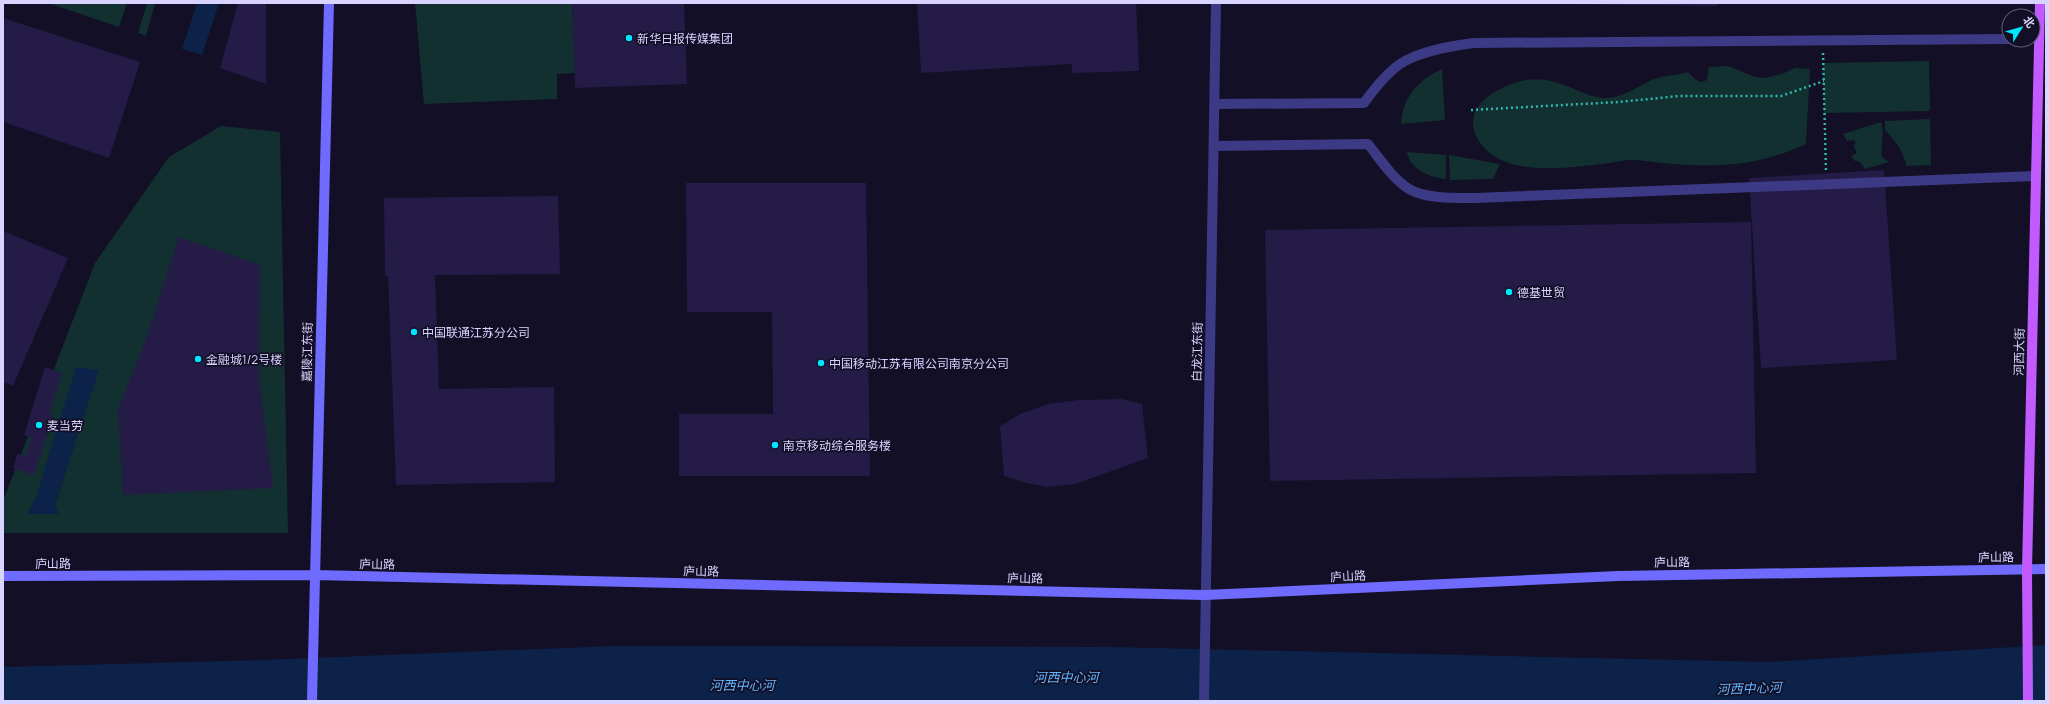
<svg xmlns="http://www.w3.org/2000/svg" width="2049" height="704" font-family="Manrope,'Noto Sans SC',sans-serif">
	<rect width="100%" height="100%" fill="#130f26"/>
	<path fill="#12302f" fill-rule="evenodd" d="M48,3H127L119,27Z
		M147,3H155L146,36L138,33Z
		M415,3H572L575,73L557,74V99L424,104Z
		M1929,61L1930,111L1824,113L1823,63Z
		M1728,66L1755,77L1764,78L1782,74L1795,68L1810,69L1806,144C1760,165 1723,168 1673,164C1659,163 1645,160 1631,160C1624,160 1617,162 1610,163C1572,167 1507,179 1481,144C1475,136 1471,125 1474,115C1478,101 1496,90 1509,85C1537,74 1553,80 1579,91C1586,94 1594,97 1602,98C1627,99 1639,83 1661,77C1670,75 1679,75 1688,72L1695,79L1701,82L1707,80L1709,67Z
		M1442,69L1445,120L1401,124C1402,98 1419,79 1442,69Z
		M1930,119L1931,165L1906,166C1904,151 1895,141 1885,130V121Z
		M1881,122C1885,136 1880,145 1882,157L1889,162L1865,169L1860,162L1855,161L1851,156L1857,153L1853,145L1856,144L1854,140L1847,141L1843,134Z
		M221,126L280,132L288,533H3V501L95,263L169,157ZM98,370L55,505L58,514H28Z
		M1407,152L1446,155V179C1431,178 1409,169 1407,152Z
		M1449,155L1500,164L1493,179L1450,180Z"/>
	<path fill="#0c2248" d="M197,3H219L202,55L182,49Z
		M76,367L99,370L55,505L59,514H28L36,497Z
		M2046,645V701H3V667L262,660L613,646L1113,647L1768,662Z"/>
	<path fill="#241b47" d="M238,3H266V84L220,68Z
		M572,3H684L687,84L575,88Z
		M917,3H1136L1139,71L1072,73V64L921,73Z
		M1458,3H1717V6Z
		M3,18L140,62L109,158L3,122Z
		M1884,170L1897,360L1761,368L1749,178Z
		M686,183H866L870,476H679V414H773L772,312H687Z
		M558,196L560,274L435,275L439,389L554,387L555,482L396,485L388,276H385L384,198Z
		M1751,222L1756,473L1270,481L1265,230Z
		M3,231L68,258L13,386L3,382Z
		M179,237L260,265L259,378L273,488L123,495L118,410L146,339Z
		M45,367L62,373L49,414L53,415L34,475L13,468L17,454L26,456L32,437L24,435Z
		M1122,399L1142,404L1148,458L1075,484L1048,487L1027,483L1004,476L1000,426L1020,414L1048,404L1079,400Z"/>
	<g fill="none" stroke-linecap="round" stroke-linejoin="round">
		<path stroke="#2fb8b0" stroke-width="2.5" stroke-dasharray="2 3" stroke-linecap="butt" d="M1823,53L1826,172
			M1471,110L1619,102L1679,96H1781L1824,81"/>
		<path stroke="#3d3a85" stroke-width="10" d="M1215,104L1364,103C1374,89 1386,74 1400,64C1419,51 1451,46 1474,43L2009,39
			M1215,146L1368,144C1380,159 1392,178 1409,189C1425,199 1457,198 1476,198L2036,176
			M1204,701L1216,3"/>
		<path stroke="#6f6bff" stroke-width="10" d="M3,576L315,575L1205,595L1618,576L2046,569
			M312,701L329,3"/>
		<path stroke="#c25bff" stroke-width="10" d="M2028,701L2027,570L2040,3"/>
	</g>
	<g fill="#00e5ff" stroke="#130f26" stroke-width="1.5">
		<circle cx="629" cy="38" r="4"/>
		<circle cx="1509" cy="292" r="4"/>
		<circle cx="414" cy="332" r="4"/>
		<circle cx="198" cy="359" r="4"/>
		<circle cx="821" cy="363" r="4"/>
		<circle cx="39" cy="425" r="4"/>
		<circle cx="775" cy="445" r="4"/>
	</g>
	<g text-anchor="middle" dominant-baseline="central" stroke-width="3.5" stroke-linejoin="round" paint-order="stroke">
		<g font-size="12" fill="#d9d4ff" stroke="#130f26" text-anchor="start">
			<text x="637" y="38">新华日报传媒集团</text>
			<text x="1517" y="292">德基世贸</text>
			<text x="422" y="332">中国联通江苏分公司</text>
			<text x="206" y="359">金融城1/2号楼</text>
			<text x="829" y="363">中国移动江苏有限公司南京分公司</text>
			<text x="47" y="425">麦当劳</text>
			<text x="783" y="445">南京移动综合服务楼</text>
		</g>
		<g font-size="12" fill="#d9d4ff" stroke="#130f26">
			<text transform="translate(307 352) rotate(-89)">嘉陵江东街</text>
			<text transform="translate(1197 352) rotate(-89)">白龙江东街</text>
			<text transform="translate(2019 352) rotate(-89)">河西大街</text>
			<text transform="translate(1996 557) rotate(-1)">庐山路</text>
			<text transform="translate(1672 562) rotate(-1)">庐山路</text>
			<text x="53" y="563">庐山路</text>
			<text transform="translate(377 564) rotate(1)">庐山路</text>
			<text transform="translate(701 571) rotate(1)">庐山路</text>
			<text transform="translate(1348 576) rotate(-3)">庐山路</text>
			<text transform="translate(1025 578) rotate(1)">庐山路</text>
		</g>
		<g font-size="13" font-style="italic" fill="#62b6ff" stroke="#130f26">
			<text x="1066" y="677">河西中心河</text>
			<text x="742" y="685">河西中心河</text>
			<text transform="translate(1749 688) rotate(-2)">河西中心河</text>
		</g>
	</g>
	<rect width="2049" height="704" fill="none" stroke="#d9d4ff" stroke-width="8"/>
	<g transform="translate(2021 28) rotate(53)"><circle r="19" fill="#130f26" stroke="#625e7d"/>
	<path d="M0-3L7 15L0 10L-7 15Z" fill="#00e5ff"/>
	<text y="-6" font-size="11" font-weight="bold" text-anchor="middle" fill="#d9d4ff">北</text>
	</g>
</svg>
